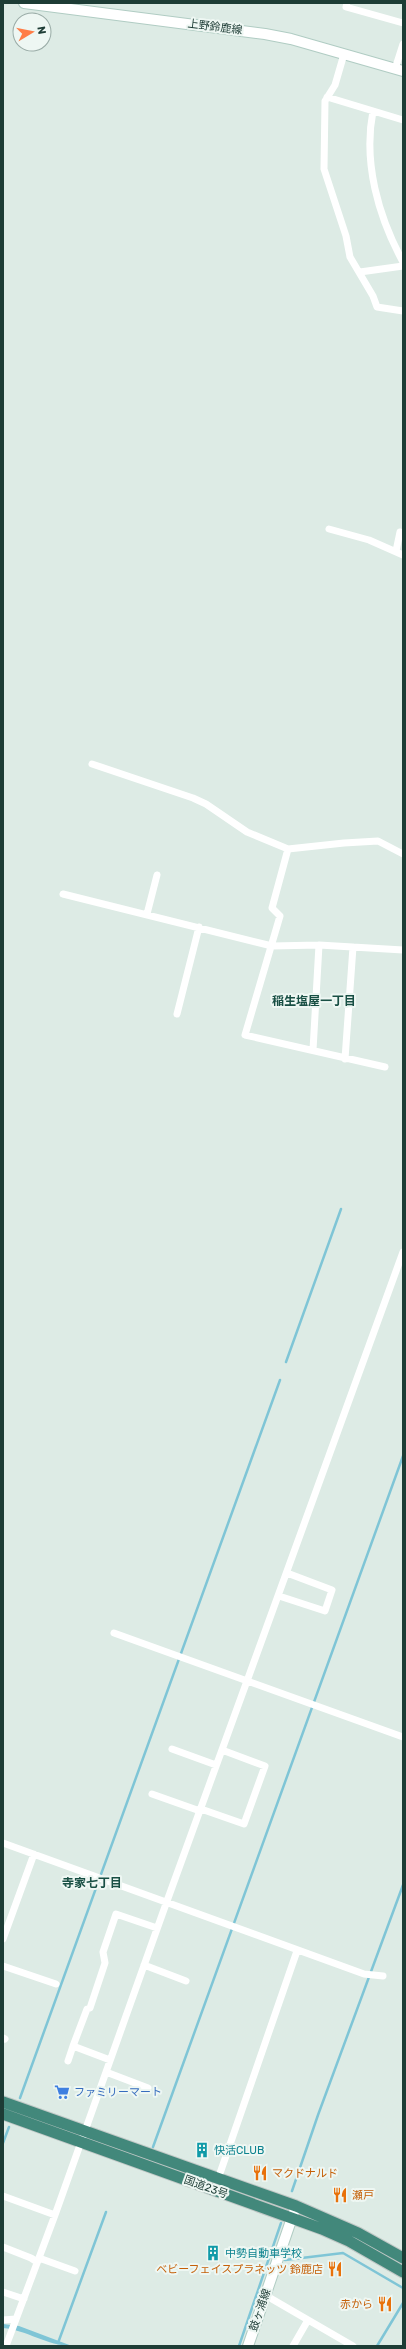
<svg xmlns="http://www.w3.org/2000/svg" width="406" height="2349" font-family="Rubik,'Noto Sans JP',sans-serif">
	<rect width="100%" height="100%" fill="#ddebe5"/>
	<path fill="#7fc5d6" d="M3,2324L19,2326L72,2346C47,2346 27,2330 3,2328Z"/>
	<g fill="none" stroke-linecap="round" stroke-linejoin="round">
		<path stroke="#7fc5d6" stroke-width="2.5" d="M286,1362L341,1209
			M20,2098L280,1380
			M3,2143L9,2127
			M153,2147L403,1456
			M292,2191L318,2115L403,1885
			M285,2260L343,2253L403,2288
			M58,2343L106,2212
			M239,2346L281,2223
			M377,2346L403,2303"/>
		<g stroke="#b0ccc3" stroke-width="12">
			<path id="secondary" d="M24,3L265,34L291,39L403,71
				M248,2346L296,2206"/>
		</g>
		<g stroke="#c0c8c6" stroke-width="13">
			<path id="trunk" d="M3,2102L296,2206L358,2233L403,2258
				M3,2114L322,2229L349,2241L403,2272"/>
		</g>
		<path stroke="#fff" stroke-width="7" d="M347,3L346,7L403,23
			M344,54L335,85L325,101L324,169L346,236L350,257L373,296L377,307L403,311
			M395,69L403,44
			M327,97L403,120
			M373,111C363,162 378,216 403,262
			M360,272L403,266
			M329,529L369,540L403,555
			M396,551L400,532
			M92,764L193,798L206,804L247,832L288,849L344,843L378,841L403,854
			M288,849L272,908L280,916L245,1035L385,1067
			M63,894L272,946L319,945L403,950
			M147,914L157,875
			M177,1014L199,927
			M313,1050L319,945
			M345,1059L353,947
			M279,1596L325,1611L332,1590L287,1573
			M114,1633L403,1737
			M172,1749L216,1765
			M152,1794L200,1811
			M201,1809L244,1824L265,1766L222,1750
			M3,1843L364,1974L383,1976
			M3,1939L34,1854
			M144,1965L186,1981
			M3,1966L56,1984
			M3,2038L5,2039
			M110,2060L73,2046L87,2009L90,2008L105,1963L103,1952L116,1914L157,1928
			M68,2061L73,2046
			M106,2072L148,2088
			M218,2179L297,1951
			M3,2196L55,2215
			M3,2247L31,2258L37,2262
			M39,2258L75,2271
			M3,2292L24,2299
			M265,2295L353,2346
			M3,2320L16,2319
			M6,2346L55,2215L167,1901L403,1252
			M293,2346L308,2320"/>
		<use href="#secondary" stroke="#fff" stroke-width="10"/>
		<use href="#trunk" stroke="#42887b" stroke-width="11"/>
	</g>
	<defs>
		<g id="supermarket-bare" transform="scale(1.2)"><path d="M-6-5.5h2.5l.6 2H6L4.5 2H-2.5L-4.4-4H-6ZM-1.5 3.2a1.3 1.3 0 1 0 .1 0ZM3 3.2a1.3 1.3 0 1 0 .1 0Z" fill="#3f7fe0" stroke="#eef7f3" stroke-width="2.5" paint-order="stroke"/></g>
		<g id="building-bare" transform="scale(1.2)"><path d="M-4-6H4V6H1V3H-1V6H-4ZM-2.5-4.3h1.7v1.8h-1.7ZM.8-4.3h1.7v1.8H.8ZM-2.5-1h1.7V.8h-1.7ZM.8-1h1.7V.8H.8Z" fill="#0f9aa8" stroke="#eef7f3" stroke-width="2.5" paint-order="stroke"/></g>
		<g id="restaurant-bare" transform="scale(1.2)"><path d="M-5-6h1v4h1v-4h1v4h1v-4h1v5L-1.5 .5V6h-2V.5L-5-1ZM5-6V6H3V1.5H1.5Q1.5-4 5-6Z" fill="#e8710a" stroke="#eef7f3" stroke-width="2.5" paint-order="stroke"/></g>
	</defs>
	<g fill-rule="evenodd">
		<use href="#supermarket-bare" x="62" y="2092"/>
		<use href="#building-bare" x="202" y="2150"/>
		<use href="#restaurant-bare" x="260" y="2173"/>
		<use href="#restaurant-bare" x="340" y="2195"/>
		<use href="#building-bare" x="213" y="2253"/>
		<use href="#restaurant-bare" x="335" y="2269"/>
		<use href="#restaurant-bare" x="385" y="2304"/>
	</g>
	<g text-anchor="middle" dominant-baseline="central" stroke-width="4" stroke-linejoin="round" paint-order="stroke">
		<g font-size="11" fill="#1d3c35" stroke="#eef7f3">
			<text transform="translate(215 27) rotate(7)">上野鈴鹿線</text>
			<text transform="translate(206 2187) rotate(20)">国道23号</text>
			<text transform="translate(260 2310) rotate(-71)">鼓ヶ浦線</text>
		</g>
		<g font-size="11" fill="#366cbe" stroke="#eef7f3" text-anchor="start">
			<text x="74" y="2092">ファミリーマート</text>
		</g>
		<g font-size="11" fill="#0d838f" stroke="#eef7f3" text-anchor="start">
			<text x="214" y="2150">快活CLUB</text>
			<text x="225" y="2253">中勢自動車学校</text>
		</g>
		<g font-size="11" fill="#c56008" stroke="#eef7f3" text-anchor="start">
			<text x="272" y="2173">マクドナルド</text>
			<text x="352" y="2195">瀬戸</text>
			<text x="323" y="2269" text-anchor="end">ベビーフェイスプラネッツ 鈴鹿店</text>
			<text x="373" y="2304" text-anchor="end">赤から</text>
		</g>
		<g font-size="12" font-weight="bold" fill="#184f44" stroke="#eef7f3">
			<text x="314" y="1001">稲生塩屋一丁目</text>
			<text x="92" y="1883">寺家七丁目</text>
		</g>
	</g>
	<rect width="406" height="2349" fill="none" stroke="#1d3c35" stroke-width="8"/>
	<g transform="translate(32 32) rotate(80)"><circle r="19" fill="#eef7f3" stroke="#9aaca7"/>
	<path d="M0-3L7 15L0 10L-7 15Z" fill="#ff7d47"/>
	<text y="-6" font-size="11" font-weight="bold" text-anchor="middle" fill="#1d3c35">N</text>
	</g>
</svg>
